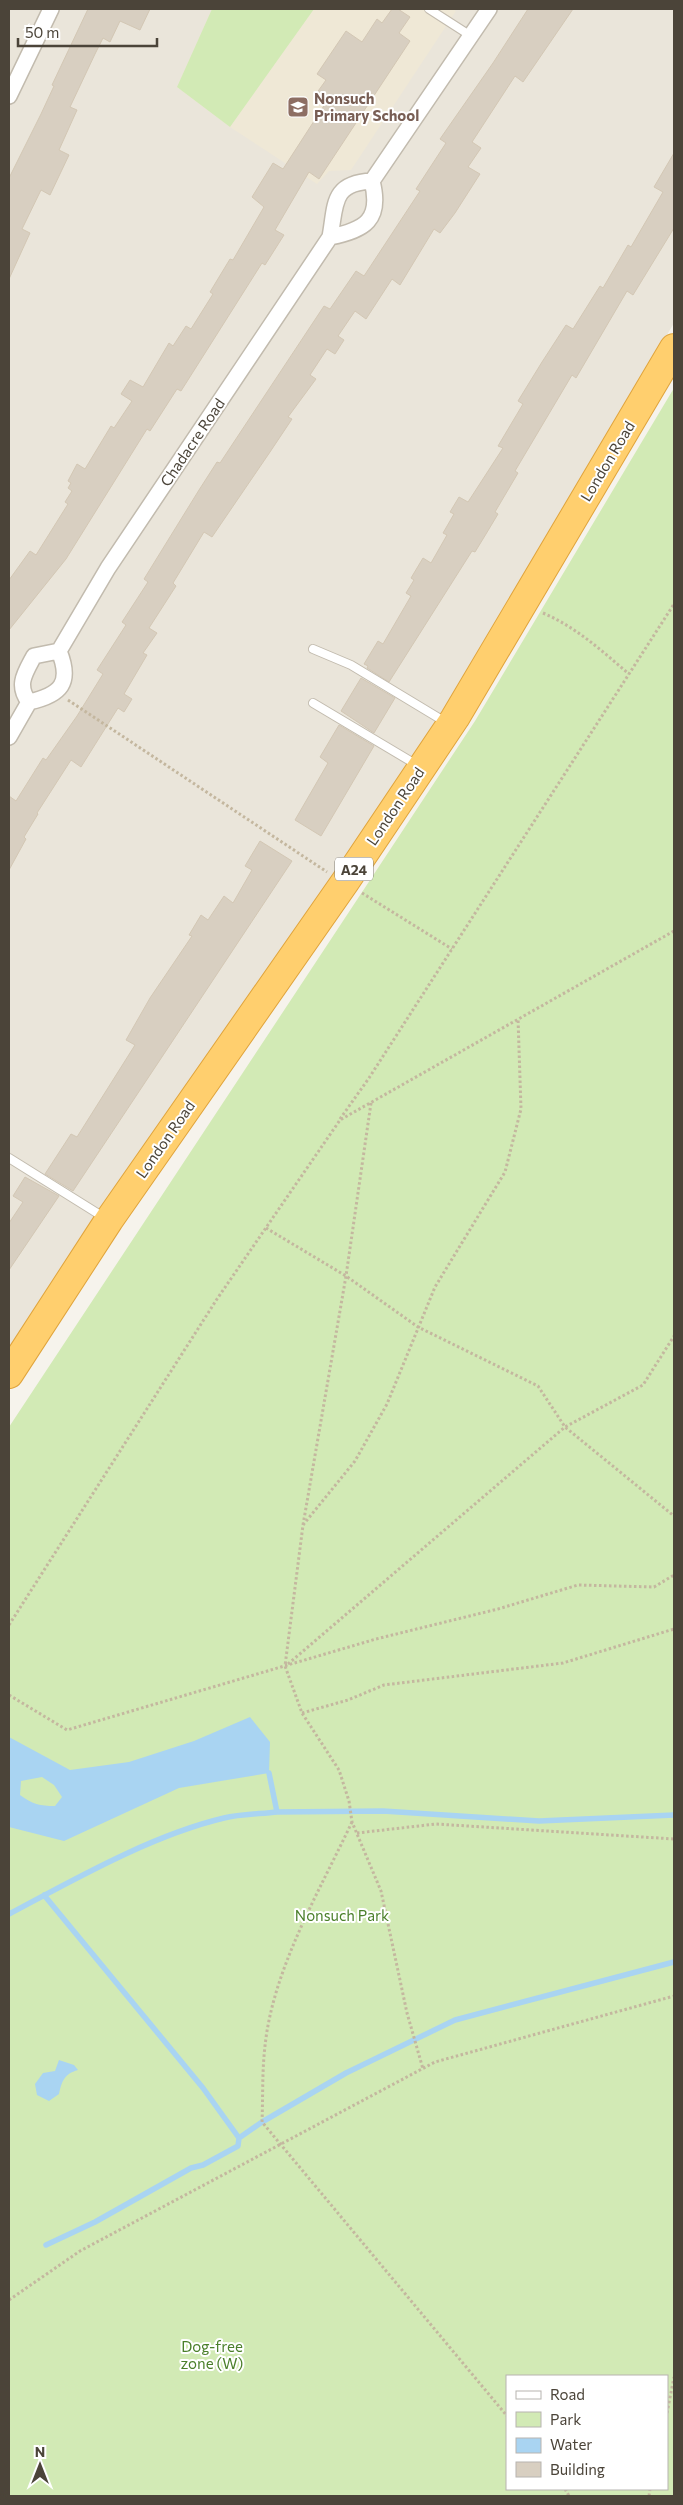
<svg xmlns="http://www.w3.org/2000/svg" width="683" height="2505" font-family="Commissioner,sans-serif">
	<rect width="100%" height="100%" fill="#f6f3ec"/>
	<path fill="#eae5da" d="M9,9H674V323L429,736L9,1361Z"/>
	<path fill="#efe8d6" d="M212,9H452L456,11L351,170L329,171L317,184L230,127L177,87Z"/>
	<path fill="#d2eab5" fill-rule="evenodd" d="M212,9H314L230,127L177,87Z
		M674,388V2496H9V1427L475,721ZM507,2376H667V2489H507Z"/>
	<path fill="#a9d4f2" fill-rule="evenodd" d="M250,1717L270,1742L269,1773L179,1788L64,1841L9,1827V1737L70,1770L129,1762L194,1741ZM42,1777L54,1785L62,1797L55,1806C40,1806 32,1804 20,1795L21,1781Z
		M59,2060L74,2065L78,2070C64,2074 62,2081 59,2094L49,2101L37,2095L35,2084L43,2073L55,2071Z"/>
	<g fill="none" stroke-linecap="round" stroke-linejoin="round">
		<path stroke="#a9d4f2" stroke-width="5.5" d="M269,1773L277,1812L383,1811L539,1821L674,1815
			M44,1895L203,2088L239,2138L238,2146L203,2165L191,2168L95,2222L46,2245
			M9,1914C75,1879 152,1835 224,1818C241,1814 260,1814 277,1812
			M239,2138L262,2122L346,2073L455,2020L674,1962"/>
	</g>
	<path fill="#d8cfc1" stroke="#d3c7b4" d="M88,9H150L140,30L120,21L110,42L103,38L95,54L70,107L77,110L59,150L69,155L50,195L41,190L22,229L30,233L9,279V178L41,114L54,86L52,85Z
		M392,9H398L410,17L399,33L410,41L319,179L309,172L275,230L284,235L265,265L262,263L181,391L177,389L150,431L147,429L66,559L9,630V580L30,551L36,555L68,504L65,502L72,491L68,488L71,483L68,481L77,464L85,469L111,426L114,428L132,401L121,394L130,380L143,387L169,343L173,346L186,326L191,329L213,294L210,292L230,259L233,260L264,207L252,197L273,163L283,169L327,101L316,94L326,80L317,74L346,31L362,42L377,19L382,23Z
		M528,9H573L523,82L515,76L472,142L481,148L468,167L480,174L455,213L440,233L434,229L400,285L392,279L366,319L355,311L338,336L344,340L335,354L327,349L310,375L316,379L288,417L292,419L270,452L212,537L204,532L173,583L176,586L149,628L157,633L143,653L147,655L124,694L132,699L124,712L118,708L81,767L71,760L37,813L38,814L24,837L26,839L9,870V796L16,801L43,758L46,760L77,716L103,674L97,670L126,625L122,622L148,582L144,579L199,490L217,462L220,463L324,306L330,309L356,271L364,276L420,191L416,189L446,143L440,139L493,63Z
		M674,153V228L633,295L627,291L576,378L572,375L515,471L518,473L495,512L498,514L486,534L475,552L472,551L389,682L367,668L368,666L364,664L378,641L383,644L411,596L406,593L414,580L411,578L423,558L431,563L447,535L443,533L454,514L450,512L459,497L468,502L503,448L498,446L523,404L518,401L542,362L566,325L573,329L600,286L603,288L628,245L631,247L663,192L654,187Z
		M361,678L395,698L374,733L341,711Z
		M339,725L374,746L321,836L295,820L328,763L320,757Z
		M260,841L292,861L73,1191L45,1174L71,1134L77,1137L135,1045L126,1040L150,998L192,936L189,935L201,915L208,920L224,896L233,903L252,870L245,866Z
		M25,1177L59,1196L9,1270V1223L23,1202L13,1196Z"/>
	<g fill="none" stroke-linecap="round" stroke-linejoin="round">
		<g stroke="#c2bbae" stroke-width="10">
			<path id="lane" d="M429,9L471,36
				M313,649L351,665L447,723
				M313,703L417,765
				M9,1158L105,1218"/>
		</g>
		<g stroke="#c2bbae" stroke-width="18">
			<path id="street" d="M9,96L51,9
				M330,237C365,230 382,220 372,181L489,9
				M29,702C16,685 25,673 34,656L59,651L108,568L330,237C336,205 331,183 372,181
				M9,737L29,702C61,695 72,683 59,651"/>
		</g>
		<g stroke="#e0a43c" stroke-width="30">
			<path id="highway" d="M9,1374L109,1220L345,882L455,718L674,348"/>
		</g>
		<path stroke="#c4b79f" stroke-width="3" stroke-dasharray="2.5 2.5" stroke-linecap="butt" d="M543,613C576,627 602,651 629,674
			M68,700L327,872
			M362,893L452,949
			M371,1103L346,1276L303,1525L285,1666L302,1713L339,1770L349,1801L352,1822L381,1891L407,2013L423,2069
			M340,1119L369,1078L674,604
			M266,1228L346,1276L418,1327L538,1386L565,1427L674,1516
			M303,1525L355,1461L387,1404L435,1287L505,1172L521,1109L518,1018
			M9,1625L217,1299L340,1120L674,931
			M288,1664L565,1427L643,1385L674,1336
			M9,1695L67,1730L376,1639L498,1609L578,1585L654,1587L674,1575
			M302,1713L348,1700L384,1685L563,1663L674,1629
			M352,1822C319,1892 273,1969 265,2046C262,2071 263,2097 262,2122L507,2416
			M357,1833L436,1824L674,1839
			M9,2300L80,2251L435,2062L674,1996
			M667,2413L674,2377
			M565,2489L569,2496
			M649,2496L650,2489"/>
		<use href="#lane" stroke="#fff" stroke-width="8"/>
		<use href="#street" stroke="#fff" stroke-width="15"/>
		<use href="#highway" stroke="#ffcf6e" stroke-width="28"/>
	</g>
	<defs>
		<g id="school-square" transform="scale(1.125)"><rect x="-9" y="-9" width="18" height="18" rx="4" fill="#8d6e63" stroke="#fff"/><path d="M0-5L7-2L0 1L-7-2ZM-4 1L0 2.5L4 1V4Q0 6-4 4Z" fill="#fff"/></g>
	</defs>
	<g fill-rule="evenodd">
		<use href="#school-square" x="298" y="107"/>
	</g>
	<g text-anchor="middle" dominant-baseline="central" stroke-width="4" stroke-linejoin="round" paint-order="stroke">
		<rect fill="#fff" stroke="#817c74" stroke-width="1" x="335" y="857.5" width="38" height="23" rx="4"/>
		<g font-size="14" font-weight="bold" fill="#4b4439">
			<text x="354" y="869">A24</text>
		</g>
		<g font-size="15" font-weight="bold" fill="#785e54" stroke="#fff" text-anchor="start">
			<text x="314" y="98">Nonsuch<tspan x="314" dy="17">Primary School</tspan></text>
		</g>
		<g font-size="15" fill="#4b4439" stroke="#fff">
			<text transform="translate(192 442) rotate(-56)">Chadacre Road</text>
			<text transform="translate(607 461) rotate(-59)">London Road</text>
			<text transform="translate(395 806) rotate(-56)">London Road</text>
			<text transform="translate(165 1139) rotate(-55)">London Road</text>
		</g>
		<g font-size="15" fill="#4a7f2a" stroke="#fff">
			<text x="342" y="1915">Nonsuch Park</text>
			<text x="212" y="2346">Dog-free<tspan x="212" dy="17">zone (W)</tspan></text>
		</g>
	</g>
	<rect width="683" height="2505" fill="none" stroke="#4b4439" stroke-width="20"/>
	<rect x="506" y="2375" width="162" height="115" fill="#ffffff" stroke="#b7b4b0"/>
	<rect x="516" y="2391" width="25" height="8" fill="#ffffff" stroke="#b7b4b0"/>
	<text x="550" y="2400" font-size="15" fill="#4b4439">Road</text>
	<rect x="516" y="2412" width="25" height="15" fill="#d2eab5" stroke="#b7b4b0"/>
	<text x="550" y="2425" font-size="15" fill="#4b4439">Park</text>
	<rect x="516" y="2438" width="25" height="15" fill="#a9d4f2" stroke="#b7b4b0"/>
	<text x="550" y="2450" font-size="15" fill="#4b4439">Water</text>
	<rect x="516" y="2462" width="25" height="15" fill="#d8cfc1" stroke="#b7b4b0"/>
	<text x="550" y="2475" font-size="15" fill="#4b4439">Building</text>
	<g transform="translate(40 2465)" stroke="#ffffff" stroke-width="4" paint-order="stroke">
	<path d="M0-4L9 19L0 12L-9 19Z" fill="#4b4439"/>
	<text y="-8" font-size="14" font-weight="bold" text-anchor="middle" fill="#4b4439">N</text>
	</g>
	<path d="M18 38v8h139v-8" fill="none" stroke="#4b4439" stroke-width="2.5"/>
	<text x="25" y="38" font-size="15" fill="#4b4439" stroke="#ffffff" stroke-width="4" paint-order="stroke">50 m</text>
</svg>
